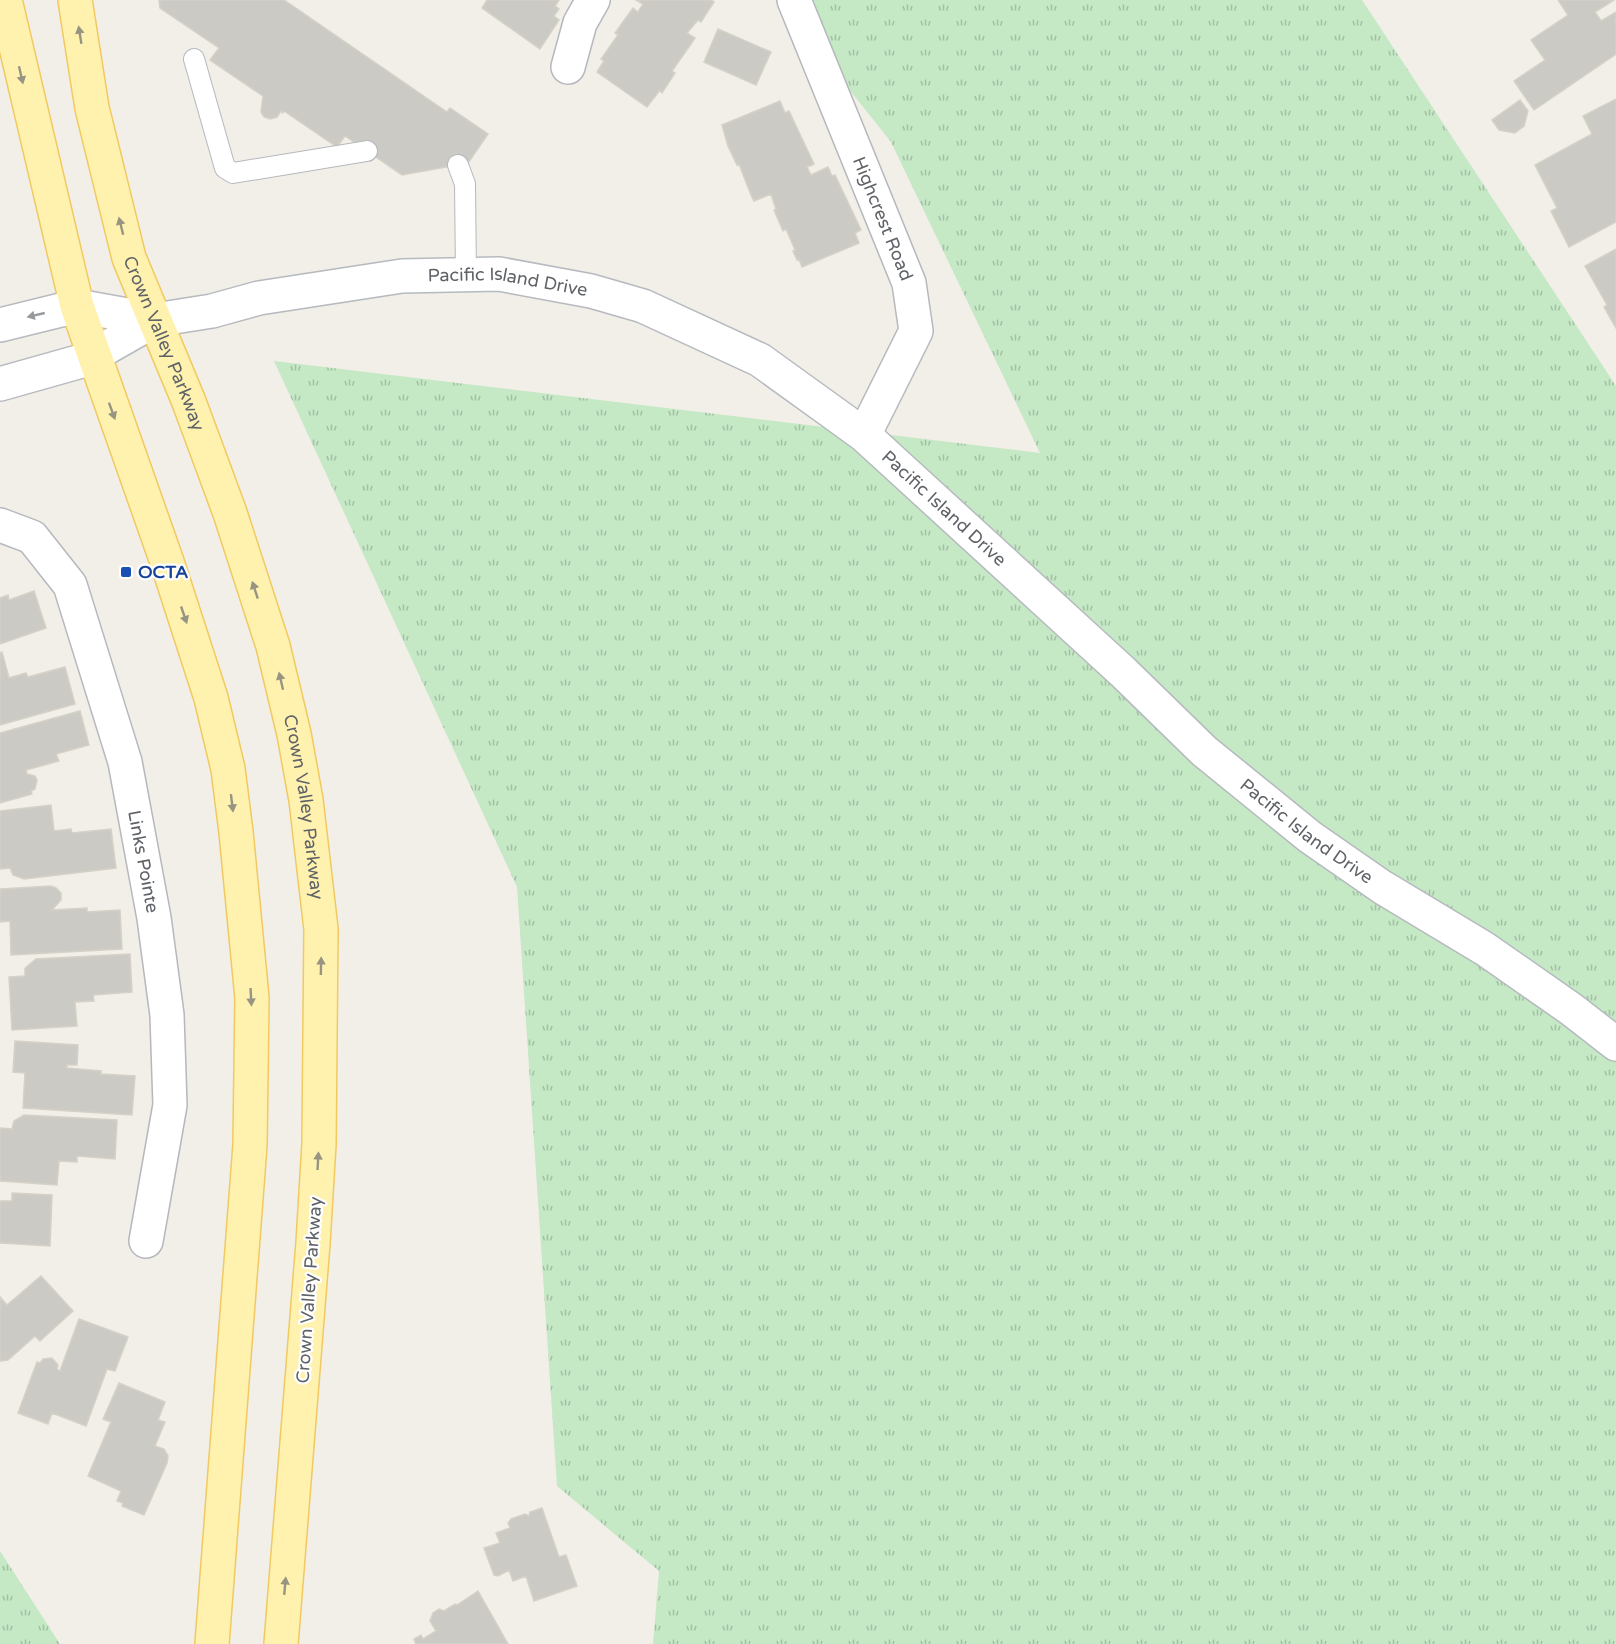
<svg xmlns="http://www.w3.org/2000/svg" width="1616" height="1644" font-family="'Varela Round',sans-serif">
	<defs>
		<pattern id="grass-tufts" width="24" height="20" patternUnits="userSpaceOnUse" patternTransform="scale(1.5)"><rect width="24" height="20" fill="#c5e8c5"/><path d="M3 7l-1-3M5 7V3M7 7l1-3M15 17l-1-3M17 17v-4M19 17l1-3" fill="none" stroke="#a3c0a4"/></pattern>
	</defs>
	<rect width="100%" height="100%" fill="#f1efe8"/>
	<path fill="url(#grass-tufts)" d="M778,0H1362L1616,386V1644H653L659,1571L557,1486L517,887L274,361L1040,453L891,142Z
		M0,1551L60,1644H0Z"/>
	<path fill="#cccac5" stroke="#d6d1c6" stroke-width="1.5" d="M159,0H284L447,112L450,108L488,134L468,163L402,175L345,136L337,147L284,111L283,113L281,111L277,117L270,119L264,117L261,112L263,96L210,60L219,48L160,8Z
		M487,0H559L555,6L559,9L554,16L559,20L540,49L482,8Z
		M636,0H711L714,2L701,22L698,20L687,33L695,38L691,44L672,71L675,73L662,93L660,90L647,107L597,72L604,61L601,59L618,35L615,33L633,8L638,12L643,4Z
		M1558,0H1614L1595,12L1601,21L1616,12V54L1534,110L1514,81L1545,60L1531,40L1568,15Z
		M718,29L771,52L756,85L704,62Z
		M1616,99V222L1569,247L1551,211L1557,208L1535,165L1592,134L1583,116Z
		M1520,100L1528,111L1524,126L1515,133L1499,130L1492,120Z
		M780,101L785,113L789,111L814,164L807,167L811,175L828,167L832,176L835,175L861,230L855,233L859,243L802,267L799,259L797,260L793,251L795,250L786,229L783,231L774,210L776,209L771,194L754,201L751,195L739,164L737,165L728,146L722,125Z
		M1616,249V328L1604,307L1607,305L1585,266Z
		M34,591L46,628L0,644V598L8,595L9,600Z
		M2,652L9,678L26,673L28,677L65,667L75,704L0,725V653Z
		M80,711L89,745L56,754L59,761L26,770L27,774L35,776L37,780L35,789L31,791L32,794L0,803V733Z
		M51,805L54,831L71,829L72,833L111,829L116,868L24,879L13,875L10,868L0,869V811Z
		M51,886L56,888L61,893V900L52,910L87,908V912L120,910L122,949L11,955L10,921L0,922V889Z
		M130,954L132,992L93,995L94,1001L75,1002L77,1026L12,1030L9,977L25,976V968L36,959Z
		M15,1041L78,1045L77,1065H67V1068L101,1071V1074L135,1076L132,1115L23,1108L25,1073L13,1072Z
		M24,1115L117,1120L115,1159L77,1156V1162L59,1161L57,1185L0,1181V1128L12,1129L14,1121Z
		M12,1193L52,1195L50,1246L0,1243V1201H12Z
		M41,1276L73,1311L40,1341L35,1336L8,1360L0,1361V1297L7,1305Z
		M79,1319L128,1337L115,1371L107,1369L86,1426L52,1413L48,1424L18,1413L37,1362L40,1363L43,1359L52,1358L58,1365L57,1369L60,1371Z
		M119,1383L165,1402L158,1420L165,1422L155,1446L164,1449L168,1456L167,1463L144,1515L122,1506L123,1503L117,1501L121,1491L88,1476L111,1422L103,1419Z
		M542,1508L559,1557L566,1555L577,1586L534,1601L526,1576L513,1581L509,1570L498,1576L494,1575L484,1548L500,1543L496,1533L510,1528L508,1523L511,1519L525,1514L529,1516L530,1512Z
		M478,1591L508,1644H416L414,1639L421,1635L423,1639L436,1631L430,1621L433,1613L439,1609L444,1611L455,1604L457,1605Z"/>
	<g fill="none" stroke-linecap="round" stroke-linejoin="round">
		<g stroke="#b5b8bc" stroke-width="22">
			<path id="lane" d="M194,59L225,168L233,173L367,151
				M458,165L465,184L466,275"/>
		</g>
		<g stroke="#b5b8bc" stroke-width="36">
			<g id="street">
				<path id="s1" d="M794,0L909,283L916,331L864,435"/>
				<path d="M568,67L580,23L593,0"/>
				<path id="s2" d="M0,525L32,537L70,585L125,762L154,918L167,1015L170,1105L146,1241"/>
			</g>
		</g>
		<g stroke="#b6babf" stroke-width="36">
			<g id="secondary">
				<path id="s3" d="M0,325L77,306L155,320L212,311L259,298L402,276L499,274L591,291L643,306L760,360L864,435L1123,672L1204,751L1310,837L1382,887L1485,949L1571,1009L1616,1044"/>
				<path d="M0,384L85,360L155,320"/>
			</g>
		</g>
		<g stroke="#f2c960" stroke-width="36">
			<g id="primary">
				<path d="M5,0L77,306L167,562L211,698L228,769L236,832L252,998L250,1145L212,1644"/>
				<path id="s4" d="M75,0L92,108L129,258L189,402L230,513L273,646L294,734L306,800L321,929L319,1144L313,1243L281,1644"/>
			</g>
		</g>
		<use href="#lane" stroke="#fff" stroke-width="20"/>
		<use href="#street" stroke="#fff" stroke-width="33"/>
		<use href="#secondary" stroke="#fff" stroke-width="33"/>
		<use href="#primary" stroke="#fff2af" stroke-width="33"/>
	</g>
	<defs><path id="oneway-solid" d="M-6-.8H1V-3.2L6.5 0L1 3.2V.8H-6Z" transform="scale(1.5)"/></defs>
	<g fill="#979581">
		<use href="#oneway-solid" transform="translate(80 35) rotate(-99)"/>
		<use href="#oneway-solid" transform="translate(21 75) rotate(77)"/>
		<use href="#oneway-solid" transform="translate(121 226) rotate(-104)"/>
		<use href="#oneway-solid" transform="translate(112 411) rotate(70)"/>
		<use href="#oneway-solid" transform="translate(255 590) rotate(-108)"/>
		<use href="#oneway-solid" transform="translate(184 615) rotate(71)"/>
		<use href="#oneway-solid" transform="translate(281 681) rotate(-103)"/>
		<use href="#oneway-solid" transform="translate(232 803) rotate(83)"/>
		<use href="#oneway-solid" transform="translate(321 966) rotate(-89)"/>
		<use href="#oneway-solid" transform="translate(251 997) rotate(87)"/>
		<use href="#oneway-solid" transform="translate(318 1161) rotate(-87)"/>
		<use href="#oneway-solid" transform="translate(285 1586) rotate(-85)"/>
	</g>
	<use fill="#979a9d" href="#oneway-solid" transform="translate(36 315) rotate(167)"/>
	<rect fill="#1a4fb4" stroke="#fff" stroke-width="2" x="120" y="566" width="12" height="12" rx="3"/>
	<g text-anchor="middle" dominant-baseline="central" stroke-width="4.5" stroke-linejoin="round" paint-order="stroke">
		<g font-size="18" fill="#5f6368" stroke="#fff">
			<text stroke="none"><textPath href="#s1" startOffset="236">Highcrest Road</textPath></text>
			<text stroke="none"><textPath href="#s3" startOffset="516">Pacific Island Drive</textPath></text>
			<text stroke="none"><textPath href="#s4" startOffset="356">Crown Valley Parkway</textPath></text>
			<text stroke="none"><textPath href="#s3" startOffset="1020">Pacific Island Drive</textPath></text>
			<text stroke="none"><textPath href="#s4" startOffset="842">Crown Valley Parkway</textPath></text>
			<text stroke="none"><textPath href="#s3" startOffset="1506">Pacific Island Drive</textPath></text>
			<text stroke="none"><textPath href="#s2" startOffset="382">Links Pointe</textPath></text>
			<text transform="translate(309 1290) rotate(-86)">Crown Valley Parkway</text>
		</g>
		<g font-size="18" font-weight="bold" fill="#164399" stroke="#fff" text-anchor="start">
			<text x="138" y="572">OCTA</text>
		</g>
	</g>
</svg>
